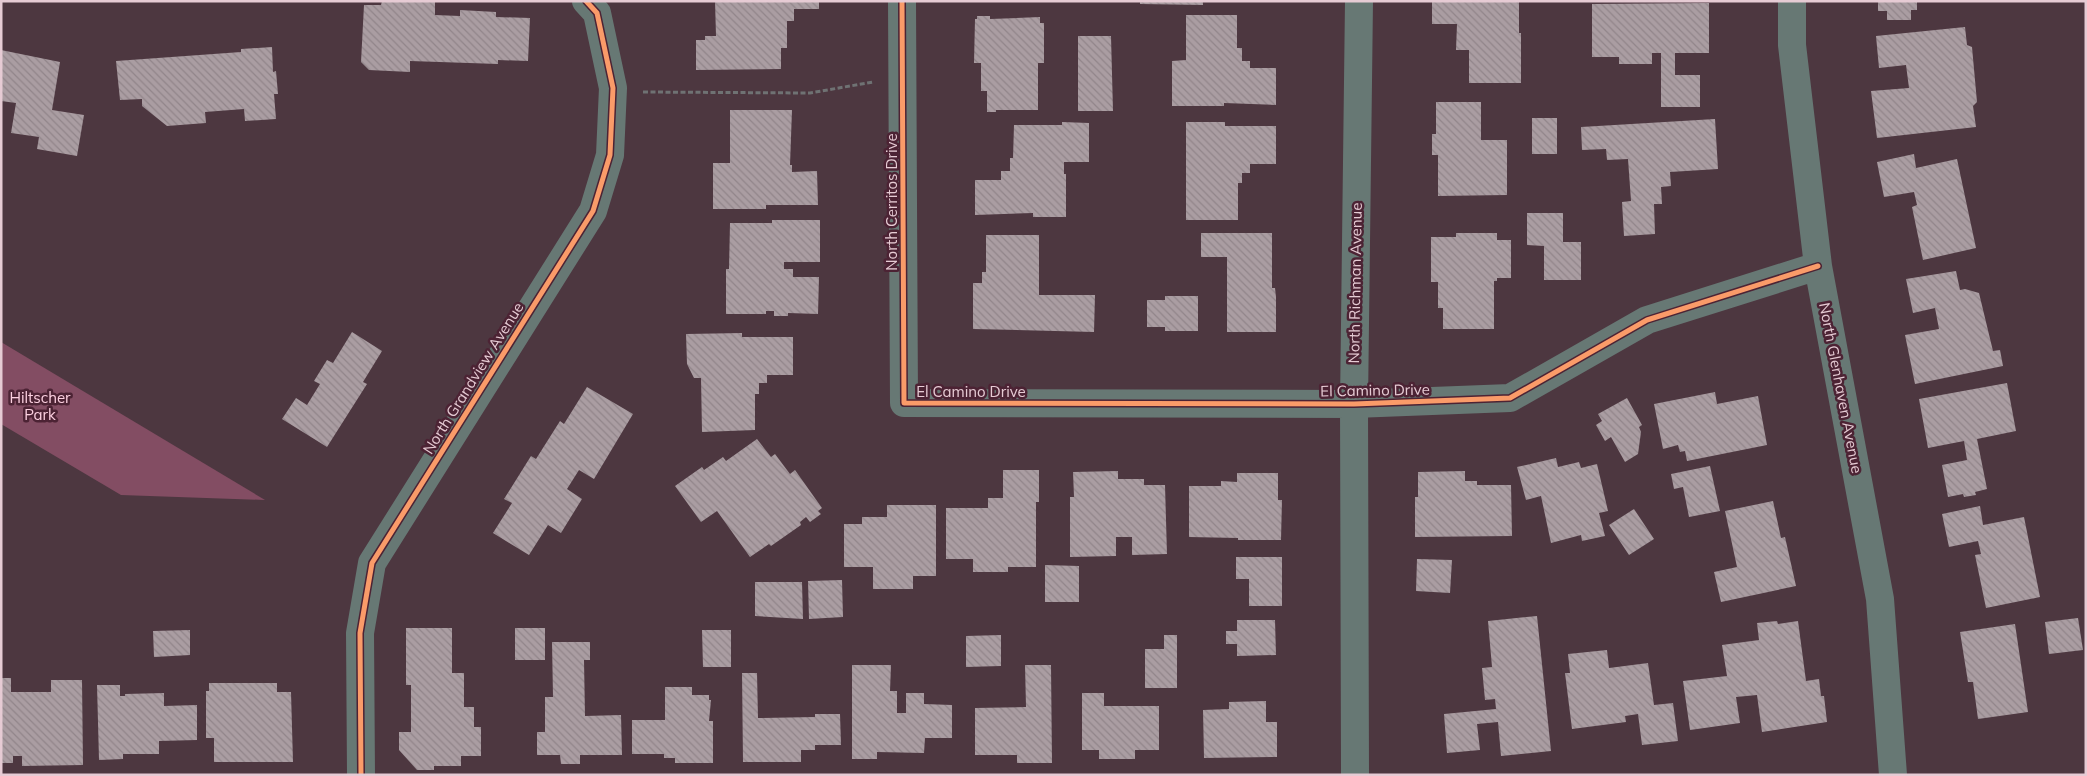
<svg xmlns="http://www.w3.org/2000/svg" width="2087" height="776" font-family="Mulish,sans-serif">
	<defs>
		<pattern id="building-back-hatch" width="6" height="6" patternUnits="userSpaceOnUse" patternTransform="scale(1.25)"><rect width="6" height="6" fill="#aa9da2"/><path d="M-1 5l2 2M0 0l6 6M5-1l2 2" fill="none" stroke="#91858a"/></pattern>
	</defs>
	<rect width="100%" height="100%" fill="#4d3740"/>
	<path fill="#834d63" d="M1,342L265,500L121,495L1,424Z"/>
	<path fill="url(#building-back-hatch)" d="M382,1H435V15L460,16V10L496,12V17L530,18L528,61L498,60V64L410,61V72L369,70L361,62L364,5H381Z
		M715,1H819V9H794V21H787V48H781V69L696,70V40H705V36H716Z
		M1140,1H1203V5L1140,4Z
		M1432,1H1519V33H1521V83H1469V50H1456L1457,24H1432Z
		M1878,1H1917V10H1911V20H1887V11H1878Z
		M1709,3V53H1675V75H1700V107H1661V53H1652V64H1619V57H1592V4Z
		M1186,15H1237V48H1242V61H1250V68H1276V105L1224,103V106H1172V61L1186,60Z
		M977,16H990V19L1040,17V23H1044V63H1038V110H996V112H987V91H981V63H974L975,19H977Z
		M1965,27L1967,45L1972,47L1977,102L1973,106L1976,127L1877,138L1871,91L1909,88L1906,65L1879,68L1876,36Z
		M1078,36H1111L1113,111H1078Z
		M272,47L273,72L276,71L278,94H274L276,119L245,121L244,109L205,112L206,123L167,126L142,106V99L120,100L116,61L241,52V49Z
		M1,50L60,62L52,110L84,115L77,156L37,149L39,137L11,133L16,103L1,101Z
		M1436,102H1481V140H1507V195L1438,196V155H1432V134H1436Z
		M730,110H792L790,165H792V172L817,171L818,205H766V209H713V163H730Z
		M1532,118H1557V154H1532Z
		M1715,119L1718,169L1670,172L1671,186L1661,187L1662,204H1654L1655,234L1624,236L1622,202L1631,201L1628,159L1607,160L1606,149L1582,150L1581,127Z
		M1062,122L1089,123V162H1064V174H1066V217H1033V213L975,215V180H1001V171H1010V158H1013L1014,125H1062Z
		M1186,122H1225V126H1276V164H1250V173H1242V183H1238V220H1186Z
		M1914,154L1916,168L1957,159L1976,248L1923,260L1912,207L1917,205L1914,192L1884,197L1877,162Z
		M1527,213H1563V242H1581V280H1544V246L1527,245Z
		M772,220H820V262H784V269H793V277H819L818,314L788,313V316H774V311H766V314H726V269H729L730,223H772Z
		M1201,233H1272V288H1275L1276,297V332H1227V257H1201Z
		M1456,233H1497V240H1511V278H1497V281H1494V329H1443V308H1438V282H1431V237H1456Z
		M986,235H1039V295H1095L1094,332L973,329V283H982V272H986Z
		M1956,271L1960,290L1965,289L1979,293L1993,351L2000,350L2003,366L1915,384L1905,335L1939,329L1935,308L1913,313L1906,279Z
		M1165,296H1198V331H1165V327H1147V300H1165Z
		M352,332L382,351L363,382L367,384L327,447L282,419L296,398L307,405L320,384L314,381L327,360L333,363Z
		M742,333V337H793V375H767V383H759V394H755V430L702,432L701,378H694L687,364L686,334Z
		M2007,383L2016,431L1977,439L1987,489L1975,492L1976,495L1964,497L1963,494L1948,497L1942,465L1967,460L1964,441L1928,448L1919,399Z
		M587,387L633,414L594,479L579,470L567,489L582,499L561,533L548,525L529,555L493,533L512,503L504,499L531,456L536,459L560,421L564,424Z
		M1715,392L1717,404L1758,396L1767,445L1687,461L1685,451L1680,452L1678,445L1663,449L1654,404Z
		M1627,398L1642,425L1639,427L1641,432L1638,454L1625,462L1611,437L1605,441L1596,425L1602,421L1598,414Z
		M757,439L771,457L775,454L790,474L795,470L822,508L818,511L821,514L810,522L806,517L800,522L801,525L771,546L769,544L750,557L717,511L701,522L675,486L702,467L704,470L723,457L726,461Z
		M1556,458L1558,467L1579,462L1581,468L1597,464L1608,511L1599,513L1605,536L1582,541L1581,535L1551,543L1541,496L1526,500L1517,467Z
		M1710,466L1720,511L1689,517L1683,487L1674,489L1671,474Z
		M1003,470H1039V502H1036V567H1008V572H973V559H946V508H988V498H1003Z
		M1118,471V479H1144V485H1165L1167,554L1132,555V537H1116V556L1070,557V497H1074L1073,472Z
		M1465,471V481H1477V485H1511L1512,536L1415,537V497H1418V472Z
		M1237,473H1278V500H1282L1281,540H1238V538L1189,537V486H1221V481L1237,482Z
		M1773,501L1781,538L1785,537L1796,586L1721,602L1714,572L1737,567L1725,511Z
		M887,505H936V576H913V589H873V567H844V524H862V517H887Z
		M1980,506L1983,525L2024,517L2040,597L1986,608L1975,555L1981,554L1978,541L1949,547L1942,514Z
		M1634,509L1654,539L1629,555L1609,525Z
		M1236,557H1282V606H1249V579H1236Z
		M1417,559L1452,560L1450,593L1416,591Z
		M1045,565L1079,566V602H1045Z
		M842,580L843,617L809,619L808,581Z
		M755,582H802L803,619L755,616Z
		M1537,616L1551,751L1501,756L1498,722L1477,724L1480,750L1447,753L1444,714L1496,709L1495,699L1485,700L1482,668L1492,667L1488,621Z
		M2078,618L2083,650L2049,654L2045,622Z
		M1237,620H1275L1276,655L1237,656V644H1226V631H1237Z
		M1777,621L1778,624L1798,621L1806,681L1819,679L1821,696H1824L1827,722L1762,732L1757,695L1736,697L1740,723L1690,730L1683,681L1727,676L1722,645L1759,640L1757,623Z
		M2015,624L2028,712L1978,719L1973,682H1968L1960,632Z
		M406,628H452V673H464V707H474V727H481V756H461V766H434V770H417L399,750V732H411V685H406Z
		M515,628H545V660H515Z
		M190,630V655L154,657L153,631Z
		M702,630H731V667H703Z
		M1001,635V666L966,667V636Z
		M1164,635H1177V688H1145V649H1164Z
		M552,642H590V660H584L585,716L621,715L622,755H580V764H561L560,755H537V732H545V697H553Z
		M1607,650L1609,668L1648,663L1654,705L1673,703L1678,741L1642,745L1638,714L1625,716L1626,722L1572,729L1565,673H1570L1568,654Z
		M852,665H891L890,691H897V713H906V693H924V704L952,705V738H925L924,753L877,752V759H852Z
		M1025,665H1051L1052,763H1017V755H975V708L1026,707Z
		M742,673H757L758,718L815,717V714H840L841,745H815V750H801V762H743Z
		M1,678H11V692H51V680H82L83,765L22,766V756H13V763H1Z
		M209,683H277V692H291L293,762H214V738H206V691H209Z
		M97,685H120V696H125V694L164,693V706L197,705V740L159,741V754H123V759L99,760Z
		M665,687H692V695H709V700H711L709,721H713V763H675V758H664V754H632V720H665Z
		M1082,693H1104V706H1159V750H1135V759H1099V750H1082Z
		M1266,701V722H1277V757L1204,758L1203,710L1229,709V702Z"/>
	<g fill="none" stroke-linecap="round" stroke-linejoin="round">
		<path stroke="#6f7273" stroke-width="3" stroke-dasharray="5 2.5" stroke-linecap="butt" d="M643,92L810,93L873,82"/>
		<path stroke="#677874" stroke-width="28" d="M902,1L904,403L1354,404L1510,398L1647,320L1818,266
			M1792,1V45L1818,266L1880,599L1893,775
			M361,775L360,633L372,563L593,211L610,155L613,88L597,13L586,1
			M1355,775L1354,404L1359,1"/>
		<g stroke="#4c2334" stroke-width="8">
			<path id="cycleway" d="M902,1L904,403L1354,404L1510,398L1647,320L1818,266
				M361,775L360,633L372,563L593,211L610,155L613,88L597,13L586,1"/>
		</g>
		<use href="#cycleway" stroke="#fa9b69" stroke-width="5"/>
	</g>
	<g text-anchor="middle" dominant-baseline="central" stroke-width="5" stroke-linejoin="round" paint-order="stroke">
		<g font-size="15" fill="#e6cbd4" stroke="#4c2334">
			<text transform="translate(891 202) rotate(-90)">North Cerritos Drive</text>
			<text transform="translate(1355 283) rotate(-89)">North Richman Avenue</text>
			<text transform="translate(473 378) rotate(-58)">North Grandview Avenue</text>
			<text transform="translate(1841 388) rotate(79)">North Glenhaven Avenue</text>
			<text transform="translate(1375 390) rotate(-1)">El Camino Drive</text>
			<text x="971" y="391">El Camino Drive</text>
		</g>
		<g font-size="15" fill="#fcd0e0" stroke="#4c2334">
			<text x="40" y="397">Hiltscher<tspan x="40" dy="17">Park</tspan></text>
		</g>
	</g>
	<rect width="2087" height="776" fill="none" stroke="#e6cbd4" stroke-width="5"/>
</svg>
